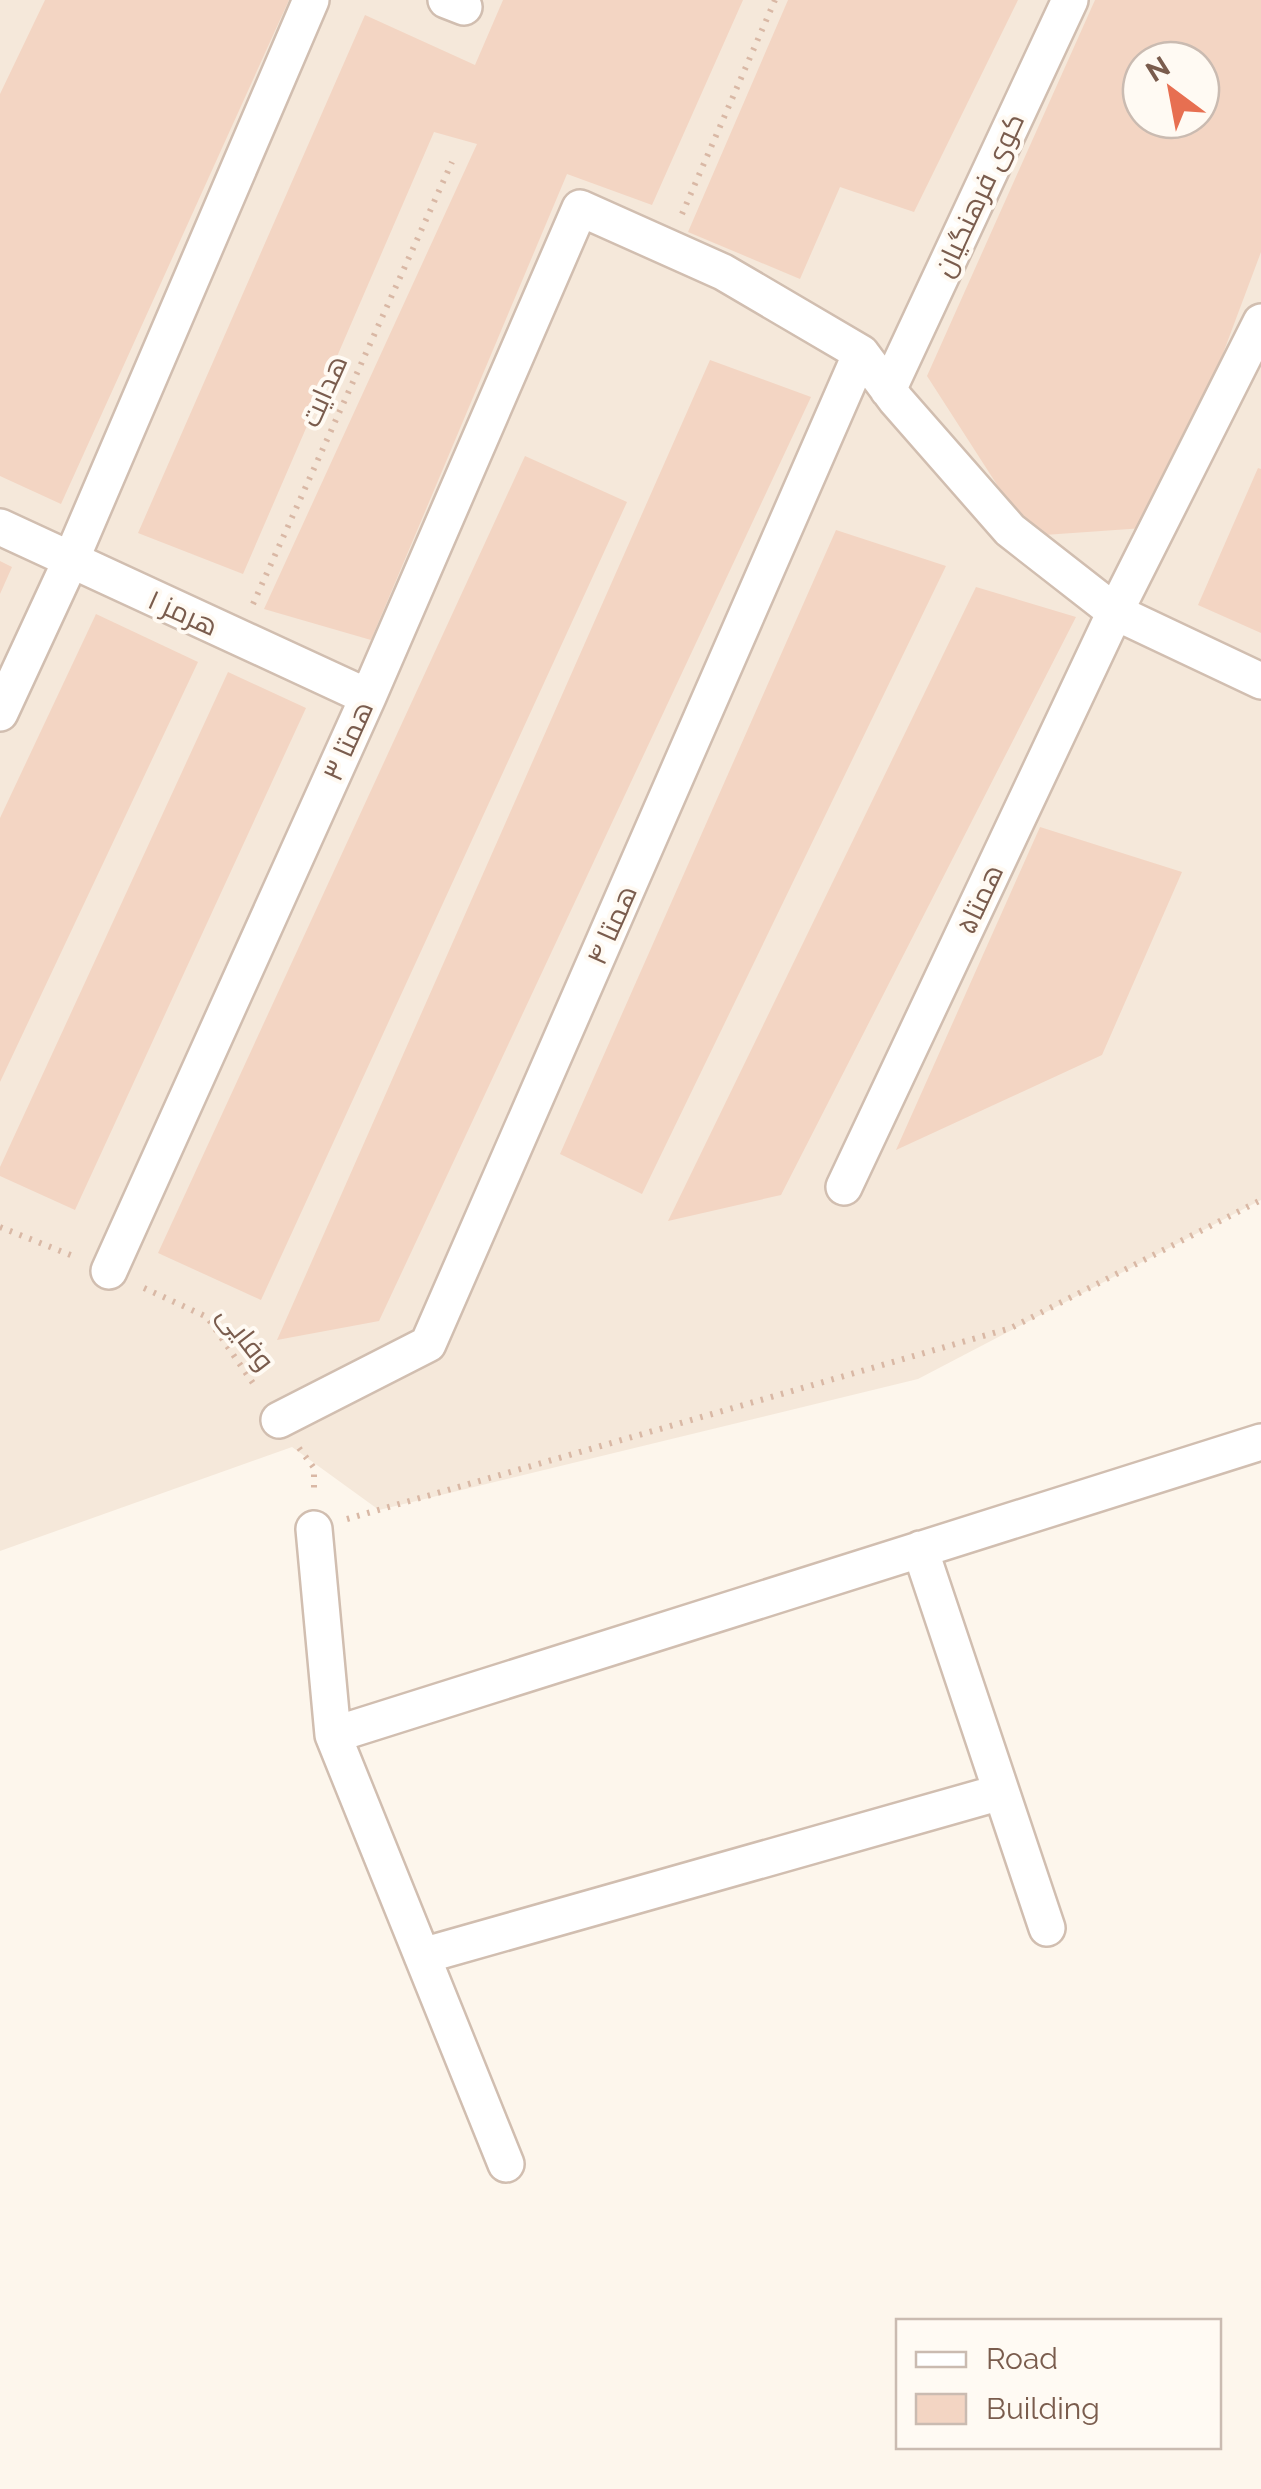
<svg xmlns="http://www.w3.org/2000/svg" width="1261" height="2489" font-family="Raleway,Cairo,sans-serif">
	<rect width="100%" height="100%" fill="#fdf6ec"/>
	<path fill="#f5e8da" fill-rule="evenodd" d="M0,0H1261V1200L918,1379L379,1510L292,1447L0,1551ZM1141,60H1201V120H1141Z"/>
	<path fill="#f3d5c3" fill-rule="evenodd" d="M45,0H289L61,504L0,476V94Z
		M503,0H743L652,205L567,174L371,640L264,609L477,144L434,132L243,574L138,533L365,15L475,65Z
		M788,0H1018L914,212L840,187L800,279L688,232Z
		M1095,0H1261V252L1158,527L1030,536L927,376ZM1141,60H1201V120H1141Z
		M710,360L811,397L379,1321L277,1340Z
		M525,456L627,502L261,1300L158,1253Z
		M1258,468L1261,469V633L1198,605Z
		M836,530L946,566L642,1194L560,1154Z
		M0,561L12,567L0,594Z
		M976,587L1076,617L781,1195L668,1221Z
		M96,614L198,662L0,1082V818Z
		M228,672L306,708L75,1210L0,1176V1167Z
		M1040,827L1182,872L1102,1055L896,1150Z"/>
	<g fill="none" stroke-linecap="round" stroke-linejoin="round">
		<g stroke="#d1beb0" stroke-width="40">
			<path id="street" d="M446,0L464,7
				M888,390L1070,0
				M0,527L368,697
				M0,713L70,562L311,0
				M844,1187L1115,612L1261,322
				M109,1271L368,697L580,208L723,272L861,353L896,400L1010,530L1115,612L1261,681
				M279,1420L428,1344L861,353
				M314,1529L333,1735
				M920,1549L1047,1928
				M422,1956L1001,1792
				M506,2164L333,1735L1261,1442"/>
		</g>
		<path stroke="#d9b8a5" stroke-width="6" stroke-dasharray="2.5 8" stroke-linecap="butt" d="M682,214L775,0
			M253,604L452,162
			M0,1227L78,1258
			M144,1288L207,1317L257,1389
			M299,1448L314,1468V1491
			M347,1519L1011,1328L1261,1200"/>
		<use href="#street" stroke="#fff" stroke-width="35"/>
	</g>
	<g text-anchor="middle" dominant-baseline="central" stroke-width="8" stroke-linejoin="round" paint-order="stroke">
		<g font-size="28" fill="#7a5c4d" stroke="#fffaf3">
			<text transform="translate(979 195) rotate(-65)">کوی فرهنگیان</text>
			<text transform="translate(324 391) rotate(-66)">هدایت</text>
			<text transform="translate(183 613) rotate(24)">هرمز ۱</text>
			<text transform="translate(348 741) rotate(-66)">همتا ۳</text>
			<text transform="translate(980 899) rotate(-65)">همتا۵</text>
			<text transform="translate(612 925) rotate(-66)">همتا ۴</text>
			<text transform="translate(246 1338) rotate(52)">وفایی</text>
		</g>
	</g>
	<rect x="896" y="2319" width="325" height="130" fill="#fffaf3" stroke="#cabbb1" stroke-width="2.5"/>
	<rect x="916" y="2352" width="50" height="15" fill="#ffffff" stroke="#cabbb1" stroke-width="2.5"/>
	<text x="986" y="2369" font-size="30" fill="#7a5c4d">Road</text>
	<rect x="916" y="2394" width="50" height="30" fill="#f3d5c3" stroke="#cabbb1" stroke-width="2.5"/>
	<text x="986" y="2419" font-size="30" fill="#7a5c4d">Building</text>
	<g transform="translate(1171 90) rotate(328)"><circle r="48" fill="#fffaf3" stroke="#cabbb1" stroke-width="2.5"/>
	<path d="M0-8L18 38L0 25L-18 38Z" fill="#e76f51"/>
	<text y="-15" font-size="28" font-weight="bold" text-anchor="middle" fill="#7a5c4d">N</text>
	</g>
</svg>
